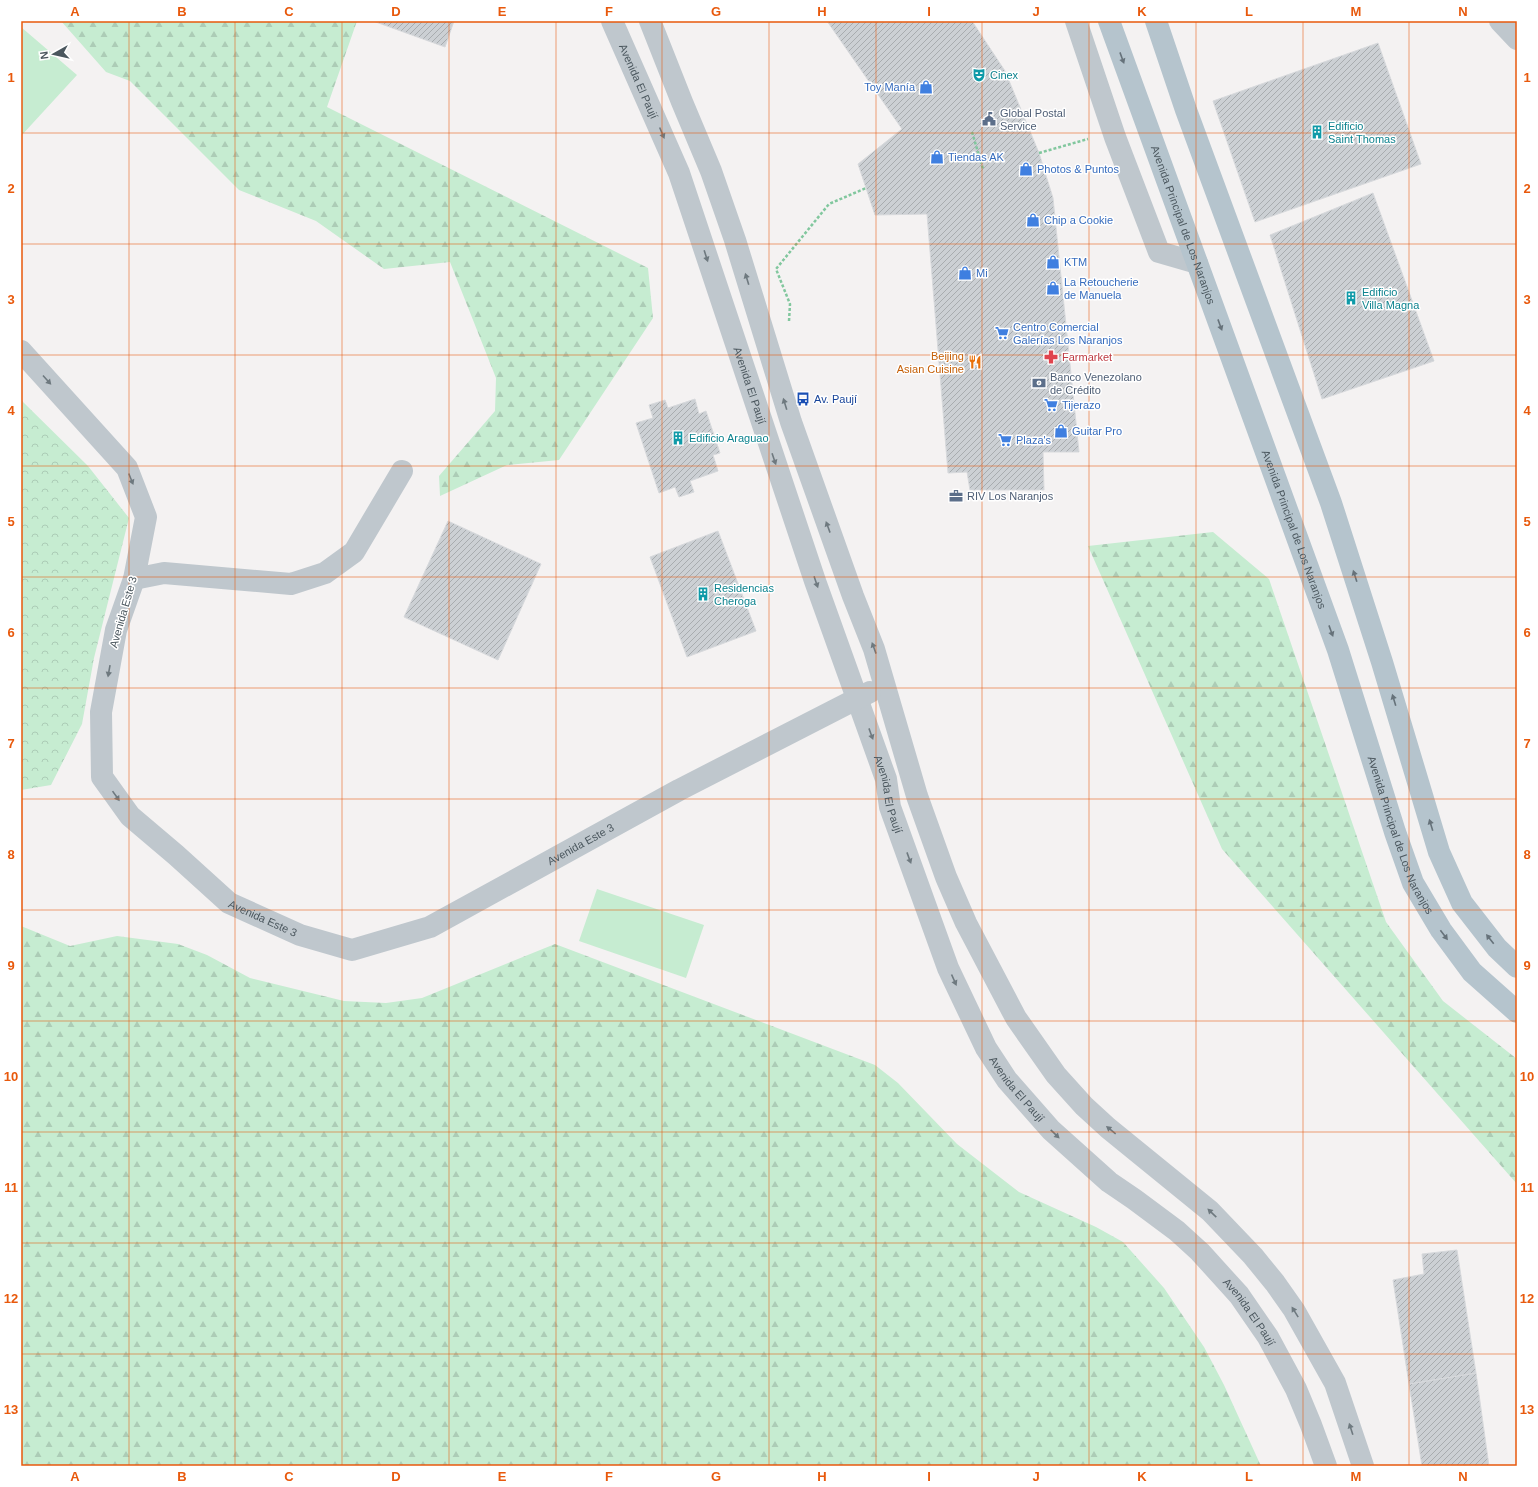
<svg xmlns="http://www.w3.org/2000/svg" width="1538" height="1487" font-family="Arial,sans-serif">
	<defs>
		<pattern id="forest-firs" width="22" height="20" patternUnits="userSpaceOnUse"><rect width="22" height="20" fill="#c6ecd1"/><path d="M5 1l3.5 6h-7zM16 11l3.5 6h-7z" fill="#acccb6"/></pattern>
		<pattern id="park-crowns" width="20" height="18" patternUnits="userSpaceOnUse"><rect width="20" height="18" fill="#c6ecd1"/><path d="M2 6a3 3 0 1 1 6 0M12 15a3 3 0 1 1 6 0" fill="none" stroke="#acccb6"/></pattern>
		<pattern id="building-hatch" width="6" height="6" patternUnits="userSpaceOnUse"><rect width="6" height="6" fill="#ccd0d4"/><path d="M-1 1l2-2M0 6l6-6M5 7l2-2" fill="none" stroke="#a8acaf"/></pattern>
	</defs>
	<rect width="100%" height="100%" fill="#f4f2f2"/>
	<path fill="url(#forest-firs)" d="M61,21H357L327,107L648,268L653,318L559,460L507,465L440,496L439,476L495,411L496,378L450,262L384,269L316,221L239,190L130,81L106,72Z
		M1213,532L1269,579L1386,922L1443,1001L1517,1059V1184L1222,849L1088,546Z
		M21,926L70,946L117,936L178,944L207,955L250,978L344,1001L386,1003L422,998L555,944L875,1065L898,1083L957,1144L1019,1192L1096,1227L1123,1242L1164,1288L1204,1347L1224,1385L1261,1466H21Z"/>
	<path fill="url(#park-crowns)" d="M21,400L88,466L129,518L94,658L82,724L51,785L21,790Z"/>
	<path fill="#c6ecd1" d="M21,27L77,75L21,136Z
		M597,889L704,925L686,978L579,941Z"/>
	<path fill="url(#building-hatch)" stroke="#d7d9dc" d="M373,21H454L445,47Z
		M827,21H972L1005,71L1039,153L1053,198L1079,452H1043L1044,490H970L967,472L948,473L927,214L875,215L858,164L902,129Z
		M1378,43L1421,164L1255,222L1213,101Z
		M1373,193L1434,361L1322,399L1270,235Z
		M695,399L699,414L706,411L720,453L713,455L718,471L690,481L694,492L679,497L675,487L659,493L636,423L653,418L649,405L665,400L668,408Z
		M448,521L541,564L498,660L404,617Z
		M718,531L756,631L687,657L650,557Z
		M1457,1250L1476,1373L1409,1384L1393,1280L1424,1274L1422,1254Z
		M1476,1373L1489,1466H1422L1409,1384Z"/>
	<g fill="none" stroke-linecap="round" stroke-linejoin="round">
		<path stroke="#81c79e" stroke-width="2.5" stroke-dasharray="3 2" stroke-linecap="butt" d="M972,132L983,169
			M1039,153L1088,139
			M789,321L790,304L776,269L829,204L866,188"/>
		<g stroke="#bfc7cd" stroke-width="22">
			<path id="s1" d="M612,21L679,173L815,581L886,779L890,807L948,968L986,1048L1007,1080L1051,1130L1109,1182L1134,1199L1177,1231L1200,1252L1239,1295L1268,1337L1296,1389L1311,1425L1326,1466"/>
			<path d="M650,21L682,102L711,171L735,240L791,422L853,596L874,649L917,796L946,877L966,923L1016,1018L1056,1075L1084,1106L1108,1128L1210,1211L1253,1256L1275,1283L1294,1310L1335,1383L1363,1466"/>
			<path d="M1076,21L1115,137L1159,252L1197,263"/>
			<path d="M1500,21L1517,39"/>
			<path id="s2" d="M21,351L127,468L146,517L134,579L116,630L101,712L102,777L130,816L176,855L229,903L300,935L352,950L430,927L679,790L870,692"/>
			<path d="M134,579L164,573L291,584L325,573L354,552L402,471"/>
		</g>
		<g stroke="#b5c4cd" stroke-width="22">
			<path id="s3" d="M1109,21L1338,650L1395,832L1413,883L1441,930L1472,972L1517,1012"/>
			<path d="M1156,21L1186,110L1331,503L1382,662L1439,852L1462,903L1497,948L1517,967"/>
		</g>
	</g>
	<defs><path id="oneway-solid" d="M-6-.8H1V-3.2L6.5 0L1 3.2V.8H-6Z"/></defs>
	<g fill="#66727a">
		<use href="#oneway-solid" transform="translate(1122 58) rotate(70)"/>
		<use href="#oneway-solid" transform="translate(1220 325) rotate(70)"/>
		<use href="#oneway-solid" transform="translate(1355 576) rotate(-108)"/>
		<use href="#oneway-solid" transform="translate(1331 631) rotate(70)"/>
		<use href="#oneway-solid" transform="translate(1394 700) rotate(-107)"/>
		<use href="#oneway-solid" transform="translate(1431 825) rotate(-107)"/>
		<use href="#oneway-solid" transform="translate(1444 935) rotate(53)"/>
		<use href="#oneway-solid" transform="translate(1490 939) rotate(-128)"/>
	</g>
	<g fill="#6e797f">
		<use href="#oneway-solid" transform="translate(662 133) rotate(67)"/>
		<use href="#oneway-solid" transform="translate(706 256) rotate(72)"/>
		<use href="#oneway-solid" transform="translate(747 279) rotate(-107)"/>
		<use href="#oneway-solid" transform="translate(47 380) rotate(48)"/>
		<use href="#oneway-solid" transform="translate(785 404) rotate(-107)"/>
		<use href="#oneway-solid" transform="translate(774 459) rotate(71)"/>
		<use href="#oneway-solid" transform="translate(131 479) rotate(68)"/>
		<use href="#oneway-solid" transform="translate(828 527) rotate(-110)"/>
		<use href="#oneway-solid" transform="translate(816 582) rotate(71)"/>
		<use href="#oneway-solid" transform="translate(874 648) rotate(-110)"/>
		<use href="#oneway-solid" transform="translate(109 671) rotate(100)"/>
		<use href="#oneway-solid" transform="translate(871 734) rotate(70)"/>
		<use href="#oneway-solid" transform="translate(116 796) rotate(55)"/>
		<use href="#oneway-solid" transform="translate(909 858) rotate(70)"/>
		<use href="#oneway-solid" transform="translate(954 980) rotate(66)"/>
		<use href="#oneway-solid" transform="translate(1111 1130) rotate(-141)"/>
		<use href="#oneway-solid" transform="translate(1055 1134) rotate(44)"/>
		<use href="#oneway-solid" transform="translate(1212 1213) rotate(-136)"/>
		<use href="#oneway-solid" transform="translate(1295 1312) rotate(-122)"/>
		<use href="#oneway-solid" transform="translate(1351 1429) rotate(-108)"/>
	</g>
	<path fill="none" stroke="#e8590c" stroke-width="1" stroke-opacity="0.55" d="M129,21V1466M235,21V1466M342,21V1466M449,21V1466M556,21V1466M662,21V1466M769,21V1466M876,21V1466M982,21V1466M1089,21V1466M1196,21V1466M1303,21V1466M1409,21V1466M21,133H1517M21,244H1517M21,355H1517M21,466H1517M21,577H1517M21,688H1517M21,799H1517M21,910H1517M21,1021H1517M21,1132H1517M21,1243H1517M21,1354H1517"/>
	<defs>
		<g id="theatre-bare" transform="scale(1.08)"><path d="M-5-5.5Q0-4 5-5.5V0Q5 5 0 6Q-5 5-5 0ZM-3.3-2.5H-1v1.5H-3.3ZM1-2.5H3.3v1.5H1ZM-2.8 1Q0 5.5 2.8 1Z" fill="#0f9aa8" stroke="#fff" stroke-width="2.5" paint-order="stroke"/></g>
		<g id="shop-bare" transform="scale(1.08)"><path d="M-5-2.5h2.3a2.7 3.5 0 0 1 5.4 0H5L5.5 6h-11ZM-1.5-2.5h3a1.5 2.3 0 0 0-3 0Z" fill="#3f7fe0" stroke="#fff" stroke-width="2.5" paint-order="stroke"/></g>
		<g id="civic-bare" transform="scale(1.08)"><path d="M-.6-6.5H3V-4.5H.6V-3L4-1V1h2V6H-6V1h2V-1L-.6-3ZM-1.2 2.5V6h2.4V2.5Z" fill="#5c6f8a" stroke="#fff" stroke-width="2.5" paint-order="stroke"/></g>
		<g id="building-bare" transform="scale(1.08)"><path d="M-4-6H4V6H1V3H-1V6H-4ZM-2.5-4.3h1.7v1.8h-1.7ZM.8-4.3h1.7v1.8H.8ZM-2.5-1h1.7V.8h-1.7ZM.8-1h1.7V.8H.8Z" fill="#0f9aa8" stroke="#fff" stroke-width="2.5" paint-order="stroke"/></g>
		<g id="supermarket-bare" transform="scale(1.08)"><path d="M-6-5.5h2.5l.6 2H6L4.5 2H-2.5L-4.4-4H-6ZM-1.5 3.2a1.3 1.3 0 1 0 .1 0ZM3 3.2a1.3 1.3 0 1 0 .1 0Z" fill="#3f7fe0" stroke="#fff" stroke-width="2.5" paint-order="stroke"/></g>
		<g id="pharmacy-bare" transform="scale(1.08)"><path d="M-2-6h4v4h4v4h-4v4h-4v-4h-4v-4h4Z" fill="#e0444e" stroke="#fff" stroke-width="2.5" paint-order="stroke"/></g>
		<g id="restaurant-bare" transform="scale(1.08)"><path d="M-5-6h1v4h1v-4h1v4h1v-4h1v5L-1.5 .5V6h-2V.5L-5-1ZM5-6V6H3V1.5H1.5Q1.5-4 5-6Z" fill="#e8710a" stroke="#fff" stroke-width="2.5" paint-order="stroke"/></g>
		<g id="bank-bare" transform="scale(1.08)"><path d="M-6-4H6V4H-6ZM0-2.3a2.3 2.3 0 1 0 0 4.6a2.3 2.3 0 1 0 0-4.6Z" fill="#5c6f8a" stroke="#fff" stroke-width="2.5" paint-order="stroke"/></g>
		<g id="bus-bare" transform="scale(1.08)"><path d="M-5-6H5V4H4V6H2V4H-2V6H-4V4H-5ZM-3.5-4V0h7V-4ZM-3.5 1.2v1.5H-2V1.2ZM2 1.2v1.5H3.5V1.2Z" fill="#1a4fb4" stroke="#fff" stroke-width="2.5" paint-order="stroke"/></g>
		<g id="office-bare" transform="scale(1.08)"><path d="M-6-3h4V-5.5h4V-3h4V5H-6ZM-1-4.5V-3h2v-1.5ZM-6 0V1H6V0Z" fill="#5c6f8a" stroke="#fff" stroke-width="2.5" paint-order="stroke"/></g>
	</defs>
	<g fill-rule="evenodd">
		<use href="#theatre-bare" x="979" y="75"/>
		<use href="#shop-bare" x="926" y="87"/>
		<use href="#civic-bare" x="989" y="119"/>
		<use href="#building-bare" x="1317" y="132"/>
		<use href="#shop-bare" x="937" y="157"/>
		<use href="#shop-bare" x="1026" y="169"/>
		<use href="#shop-bare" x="1033" y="220"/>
		<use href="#shop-bare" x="1053" y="262"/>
		<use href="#shop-bare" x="965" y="273"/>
		<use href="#shop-bare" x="1053" y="288"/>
		<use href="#building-bare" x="1351" y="298"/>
		<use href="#supermarket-bare" x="1002" y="333"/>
		<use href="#pharmacy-bare" x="1051" y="357"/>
		<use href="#restaurant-bare" x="975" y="362"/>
		<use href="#bank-bare" x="1039" y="383"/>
		<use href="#bus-bare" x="803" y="399"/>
		<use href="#supermarket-bare" x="1051" y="405"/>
		<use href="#shop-bare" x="1061" y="431"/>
		<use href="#building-bare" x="678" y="438"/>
		<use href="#supermarket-bare" x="1005" y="440"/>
		<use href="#office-bare" x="956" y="496"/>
		<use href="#building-bare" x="703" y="594"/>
	</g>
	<g text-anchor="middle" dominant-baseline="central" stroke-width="3" stroke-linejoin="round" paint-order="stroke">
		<g font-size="11" fill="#0d838f" stroke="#fff" text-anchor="start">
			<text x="990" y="75">Cinex</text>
			<text x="1328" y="126">Edificio<tspan x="1328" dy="13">Saint Thomas</tspan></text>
			<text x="1362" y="292">Edificio<tspan x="1362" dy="13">Villa Magna</tspan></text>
			<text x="689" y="438">Edificio Araguao</text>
			<text x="714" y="588">Residencias<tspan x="714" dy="13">Cheroga</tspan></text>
		</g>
		<g font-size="11" fill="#4b575e" stroke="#fff">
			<text stroke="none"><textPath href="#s1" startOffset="66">Avenida El Paují</textPath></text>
			<text stroke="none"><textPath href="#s3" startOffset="217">Avenida Principal de Los Naranjos</textPath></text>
			<text stroke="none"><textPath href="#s1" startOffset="390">Avenida El Paují</textPath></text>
			<text stroke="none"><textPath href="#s3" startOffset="541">Avenida Principal de Los Naranjos</textPath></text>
			<text transform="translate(123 612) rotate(-74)">Avenida Este 3</text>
			<text stroke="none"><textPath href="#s1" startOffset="822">Avenida El Paují</textPath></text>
			<text stroke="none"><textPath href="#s3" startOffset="865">Avenida Principal de Los Naranjos</textPath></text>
			<text stroke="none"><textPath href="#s2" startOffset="1041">Avenida Este 3</textPath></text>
			<text stroke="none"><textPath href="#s2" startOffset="693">Avenida Este 3</textPath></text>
			<text stroke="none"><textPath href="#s1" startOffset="1146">Avenida El Paují</textPath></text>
			<text stroke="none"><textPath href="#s1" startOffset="1470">Avenida El Paují</textPath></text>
		</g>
		<g font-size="11" fill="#366cbe" stroke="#fff" text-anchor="start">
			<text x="915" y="87" text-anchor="end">Toy Manía</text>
			<text x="948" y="157">Tiendas AK</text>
			<text x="1037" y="169">Photos &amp; Puntos</text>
			<text x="1044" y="220">Chip a Cookie</text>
			<text x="1064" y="262">KTM</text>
			<text x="976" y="273">Mi</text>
			<text x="1064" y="282">La Retoucherie<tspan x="1064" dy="13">de Manuela</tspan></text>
			<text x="1013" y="327">Centro Comercial<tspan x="1013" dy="13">Galerías Los Naranjos</tspan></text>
			<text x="1062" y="405">Tijerazo</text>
			<text x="1072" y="431">Guitar Pro</text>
			<text x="1016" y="440">Plaza's</text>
		</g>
		<g font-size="11" fill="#4e5e75" stroke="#fff" text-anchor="start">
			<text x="1000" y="113">Global Postal<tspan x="1000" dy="13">Service</tspan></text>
			<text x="1050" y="377">Banco Venezolano<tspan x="1050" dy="13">de Crédito</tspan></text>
			<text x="967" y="496">RIV Los Naranjos</text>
		</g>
		<g font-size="11" fill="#c56008" stroke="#fff" text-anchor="end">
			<text x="964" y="356">Beijing<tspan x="964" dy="13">Asian Cuisine</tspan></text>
		</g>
		<g font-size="11" fill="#be3a42" stroke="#fff" text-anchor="start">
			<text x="1062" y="357">Farmarket</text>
		</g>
		<g font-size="11" fill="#164399" stroke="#fff" text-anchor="start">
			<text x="814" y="399">Av. Paují</text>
		</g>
	</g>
	<rect width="1538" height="1487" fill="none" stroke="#ffffff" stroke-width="44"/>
	<g transform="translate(54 54) rotate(262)" stroke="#ffffff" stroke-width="3" paint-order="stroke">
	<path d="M0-3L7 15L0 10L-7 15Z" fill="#4b575e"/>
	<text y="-6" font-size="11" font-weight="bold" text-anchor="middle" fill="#4b575e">N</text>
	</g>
	<rect x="22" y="22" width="1494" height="1443" fill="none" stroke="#e8590c" stroke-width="1.5"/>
	<g font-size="13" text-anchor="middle" font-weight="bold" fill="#e8590c">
		<text x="75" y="16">A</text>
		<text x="182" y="16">B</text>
		<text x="289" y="16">C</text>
		<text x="396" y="16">D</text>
		<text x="502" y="16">E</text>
		<text x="609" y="16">F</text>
		<text x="716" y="16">G</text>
		<text x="822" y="16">H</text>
		<text x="929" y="16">I</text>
		<text x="1036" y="16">J</text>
		<text x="1142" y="16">K</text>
		<text x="1249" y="16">L</text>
		<text x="1356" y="16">M</text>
		<text x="1463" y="16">N</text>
		<text x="11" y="82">1</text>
		<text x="1527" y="82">1</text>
		<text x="11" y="193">2</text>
		<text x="1527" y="193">2</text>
		<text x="11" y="304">3</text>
		<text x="1527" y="304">3</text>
		<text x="11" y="415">4</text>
		<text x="1527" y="415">4</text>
		<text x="11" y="526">5</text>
		<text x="1527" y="526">5</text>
		<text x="11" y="637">6</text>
		<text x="1527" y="637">6</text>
		<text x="11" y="748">7</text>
		<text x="1527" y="748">7</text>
		<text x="11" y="859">8</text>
		<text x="1527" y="859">8</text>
		<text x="11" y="970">9</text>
		<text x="1527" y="970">9</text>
		<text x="11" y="1081">10</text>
		<text x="1527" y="1081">10</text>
		<text x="11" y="1192">11</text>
		<text x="1527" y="1192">11</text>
		<text x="11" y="1303">12</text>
		<text x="1527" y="1303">12</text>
		<text x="11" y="1414">13</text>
		<text x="1527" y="1414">13</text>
		<text x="75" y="1481">A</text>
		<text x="182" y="1481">B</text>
		<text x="289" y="1481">C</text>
		<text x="396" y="1481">D</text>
		<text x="502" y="1481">E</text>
		<text x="609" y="1481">F</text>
		<text x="716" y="1481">G</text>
		<text x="822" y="1481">H</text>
		<text x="929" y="1481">I</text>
		<text x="1036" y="1481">J</text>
		<text x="1142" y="1481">K</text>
		<text x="1249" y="1481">L</text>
		<text x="1356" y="1481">M</text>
		<text x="1463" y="1481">N</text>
	</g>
</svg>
